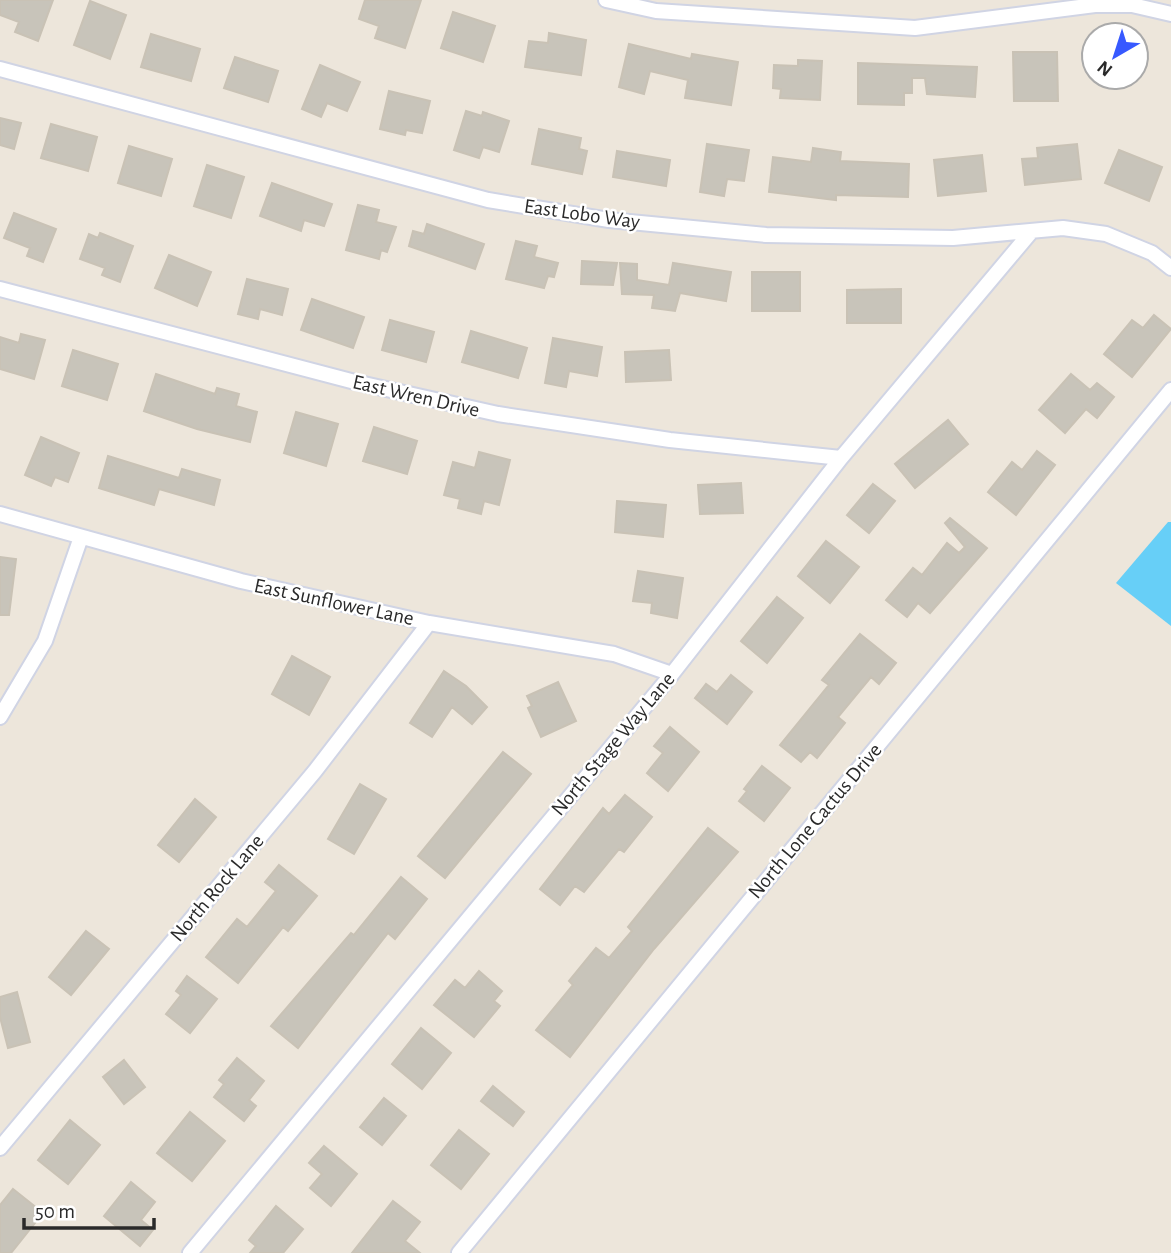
<svg xmlns="http://www.w3.org/2000/svg" width="1171" height="1253" font-family="'Alegreya Sans',sans-serif">
	<rect width="100%" height="100%" fill="#ede6db"/>
	<path fill="#67cff7" d="M1168,522H1171V626L1116,583Z"/>
	<path fill="#c8c4ba" stroke="#c9c2b5" stroke-width="2" d="M0,0H53L38,41L15,32L19,22L0,15Z
		M365,0H421L405,48L375,38L379,26L359,19Z
		M90,1L126,15L110,59L74,45Z
		M453,12L495,26L483,62L441,48Z
		M549,33L586,40L581,75L525,67L529,41L548,43Z
		M151,34L200,49L191,81L141,67Z
		M629,44L691,59L692,54L738,62L731,105L685,98L688,80L650,71L644,94L619,87Z
		M1013,52H1057L1058,101H1014Z
		M235,57L278,71L268,102L224,88Z
		M798,60L822,61L820,100L780,98L781,89L773,88L774,65L798,66Z
		M858,63L977,67L975,97L927,94L925,78H912V93H904V105L858,104Z
		M320,65L360,82L347,111L327,103L321,117L302,109Z
		M389,91L430,101L422,133L406,130L405,135L380,129Z
		M466,111L482,116L483,112L509,121L499,152L483,147L479,158L454,150Z
		M0,118L21,123L14,149L0,145Z
		M51,124L97,137L88,171L41,158Z
		M539,129L581,138L579,149L587,151L582,174L532,164Z
		M707,144L749,150L744,181L727,179L724,196L700,192Z
		M1077,144L1081,179L1025,185L1022,159L1038,158L1037,148Z
		M129,146L172,159L161,196L118,183Z
		M813,148L841,152L840,161L909,164L908,197L836,195V200L769,192L773,157L811,162Z
		M1119,150L1162,167L1149,201L1105,183Z
		M617,151L670,160L666,186L613,177Z
		M982,155L986,191L938,196L934,160Z
		M207,165L244,177L231,218L194,206Z
		M272,183L332,204L324,226L304,220L301,231L260,216Z
		M358,205L379,210L376,222L396,227L387,252L381,250L379,259L346,250Z
		M14,213L56,229L43,262L27,256L30,248L4,238Z
		M427,224L484,244L475,269L409,246L413,231L424,234Z
		M100,233L133,246L120,282L102,275L105,268L80,259L89,234L98,238Z
		M516,241L537,246L534,257L558,263L554,277L548,276L544,288L506,279Z
		M169,255L211,272L197,306L155,288Z
		M582,261L617,263L613,285L581,284Z
		M620,263L637,264V280L669,285L673,263L731,272L726,301L680,293L675,311L652,308L654,295L622,294Z
		M752,272H800V311H752Z
		M247,279L288,289L282,315L260,309L258,319L238,314Z
		M901,289V323H847V290Z
		M312,299L364,317L353,348L301,330Z
		M1154,315L1171,329L1132,377L1104,354L1132,320L1143,328Z
		M390,320L434,332L426,362L382,350Z
		M471,331L527,348L518,378L462,362Z
		M21,334L45,340L34,379L0,369V337L19,343Z
		M553,338L602,347L597,376L569,371L566,387L545,383Z
		M73,350L118,364L107,400L62,386Z
		M669,350L671,380L626,382L625,352Z
		M156,374L215,394L217,388L239,394L236,406L257,412L250,442L197,429L144,411Z
		M1071,374L1090,390L1097,383L1114,397L1097,418L1086,409L1065,433L1039,410Z
		M296,412L338,424L326,466L284,453Z
		M948,420L968,444L915,488L895,464Z
		M374,427L417,441L407,474L363,461Z
		M41,437L79,453L68,482L55,477L51,486L25,475Z
		M1037,451L1055,465L1016,515L988,492L1012,462L1022,470Z
		M479,452L510,460L499,505L484,501L481,514L458,508L460,499L444,495L453,462L475,468Z
		M108,456L179,478L182,469L220,480L214,505L159,489L154,505L99,488Z
		M741,483L743,513L700,514L698,485Z
		M873,484L895,501L869,533L847,515Z
		M617,501L666,505L663,537L615,532Z
		M950,518L987,548L930,613L918,603L907,617L886,600L913,568L922,575L947,543L959,553L965,547L945,523Z
		M826,541L859,567L830,603L798,576Z
		M0,557L16,559L9,615H0Z
		M638,571L683,578L677,618L651,613L652,603L633,601Z
		M777,597L803,618L767,663L741,641Z
		M860,634L896,663L879,684L871,677L838,717L845,723L817,758L810,752L801,762L780,745L829,685L822,680Z
		M292,656L330,677L309,715L272,694Z
		M444,671L466,686L487,707L472,724L452,707L432,737L410,723Z
		M731,675L752,692L727,724L695,698L706,684L717,692Z
		M558,682L576,721L541,737L528,708L532,706L527,696Z
		M670,727L699,752L668,791L647,773L663,753L654,746Z
		M503,752L531,774L445,878L418,856Z
		M762,766L790,788L764,821L739,801L747,791L744,789Z
		M360,784L386,799L354,854L328,839Z
		M625,795L652,817L624,852L619,849L584,892L575,886L560,905L540,889L603,808L609,814Z
		M195,799L216,817L179,862L158,845Z
		M708,828L738,852L654,949L570,1057L536,1030L573,985L569,981L596,948L609,958L632,931L628,927Z
		M279,865L317,896L288,931L283,927L238,983L206,957L237,919L247,927L276,891L265,882Z
		M401,877L427,899L395,939L388,933L298,1048L271,1026L351,933L354,935Z
		M86,931L109,949L71,995L49,977Z
		M479,971L502,991L494,1001L500,1006L474,1037L434,1005L455,980L465,988Z
		M187,976L217,999L190,1033L166,1014L181,995L176,991Z
		M17,992L30,1042L8,1048L0,1017V997Z
		M421,1028L451,1053L422,1089L392,1064Z
		M237,1058L264,1081L249,1100L256,1106L244,1121L214,1097L224,1084L219,1080Z
		M124,1060L145,1087L124,1104L103,1077Z
		M493,1086L524,1112L513,1126L481,1101Z
		M384,1098L406,1116L382,1145L360,1127Z
		M190,1112L225,1141L192,1181L157,1153Z
		M70,1120L100,1145L68,1184L38,1160Z
		M459,1130L489,1154L461,1189L431,1165Z
		M324,1146L357,1174L331,1206L310,1188L322,1174L309,1163Z
		M131,1182L155,1202L141,1220L153,1230L140,1246L104,1216Z
		M13,1189L43,1213L11,1253H0V1205Z
		M393,1201L420,1222L405,1241L420,1253H352Z
		M276,1206L303,1229L283,1253H250L256,1246L249,1240Z"/>
	<g fill="none" stroke-linecap="round" stroke-linejoin="round">
		<g stroke="#d0d4e4" stroke-width="18">
			<path id="street" d="M606,0L656,11L915,28L1095,5H1132L1171,14
				M0,69L488,200L609,220L766,235L953,238L1063,228L1106,234L1152,253L1171,268
				M0,289L355,382L498,414L670,440L841,458
				M0,514L241,581L429,623L614,654L672,674
				M0,717L45,641L81,537
				M0,1148L315,771L429,623
				M190,1253L672,674L841,458L1031,232
				M459,1253L1171,390"/>
		</g>
		<use href="#street" stroke="#fff" stroke-width="14"/>
	</g>
	<g text-anchor="middle" dominant-baseline="central" stroke-width="5" stroke-linejoin="round" paint-order="stroke">
		<g font-size="21" fill="#2a2a2a" stroke="#fff">
			<text transform="translate(582 214) rotate(8)">East Lobo Way</text>
			<text transform="translate(416 396) rotate(13)">East Wren Drive</text>
			<text transform="translate(334 602) rotate(12)">East Sunflower Lane</text>
			<text transform="translate(613 744) rotate(-50)">North Stage Way Lane</text>
			<text transform="translate(815 821) rotate(-50)">North Lone Cactus Drive</text>
			<text transform="translate(217 888) rotate(-50)">North Rock Lane</text>
		</g>
	</g>
	<g transform="translate(1115 56) rotate(219)"><circle r="33" fill="#ffffff" stroke="#aaaaaa" stroke-width="2"/>
	<path d="M0-5L12 26L0 18L-12 26Z" fill="#3759ff"/>
	<text y="-10" font-size="19" font-weight="bold" text-anchor="middle" fill="#2a2a2a">N</text>
	</g>
	<path d="M24 1218v10h130v-10" fill="none" stroke="#2a2a2a" stroke-width="3.5"/>
	<text x="35" y="1218" font-size="21" fill="#2a2a2a" stroke="#ffffff" stroke-width="5" paint-order="stroke">50 m</text>
</svg>
